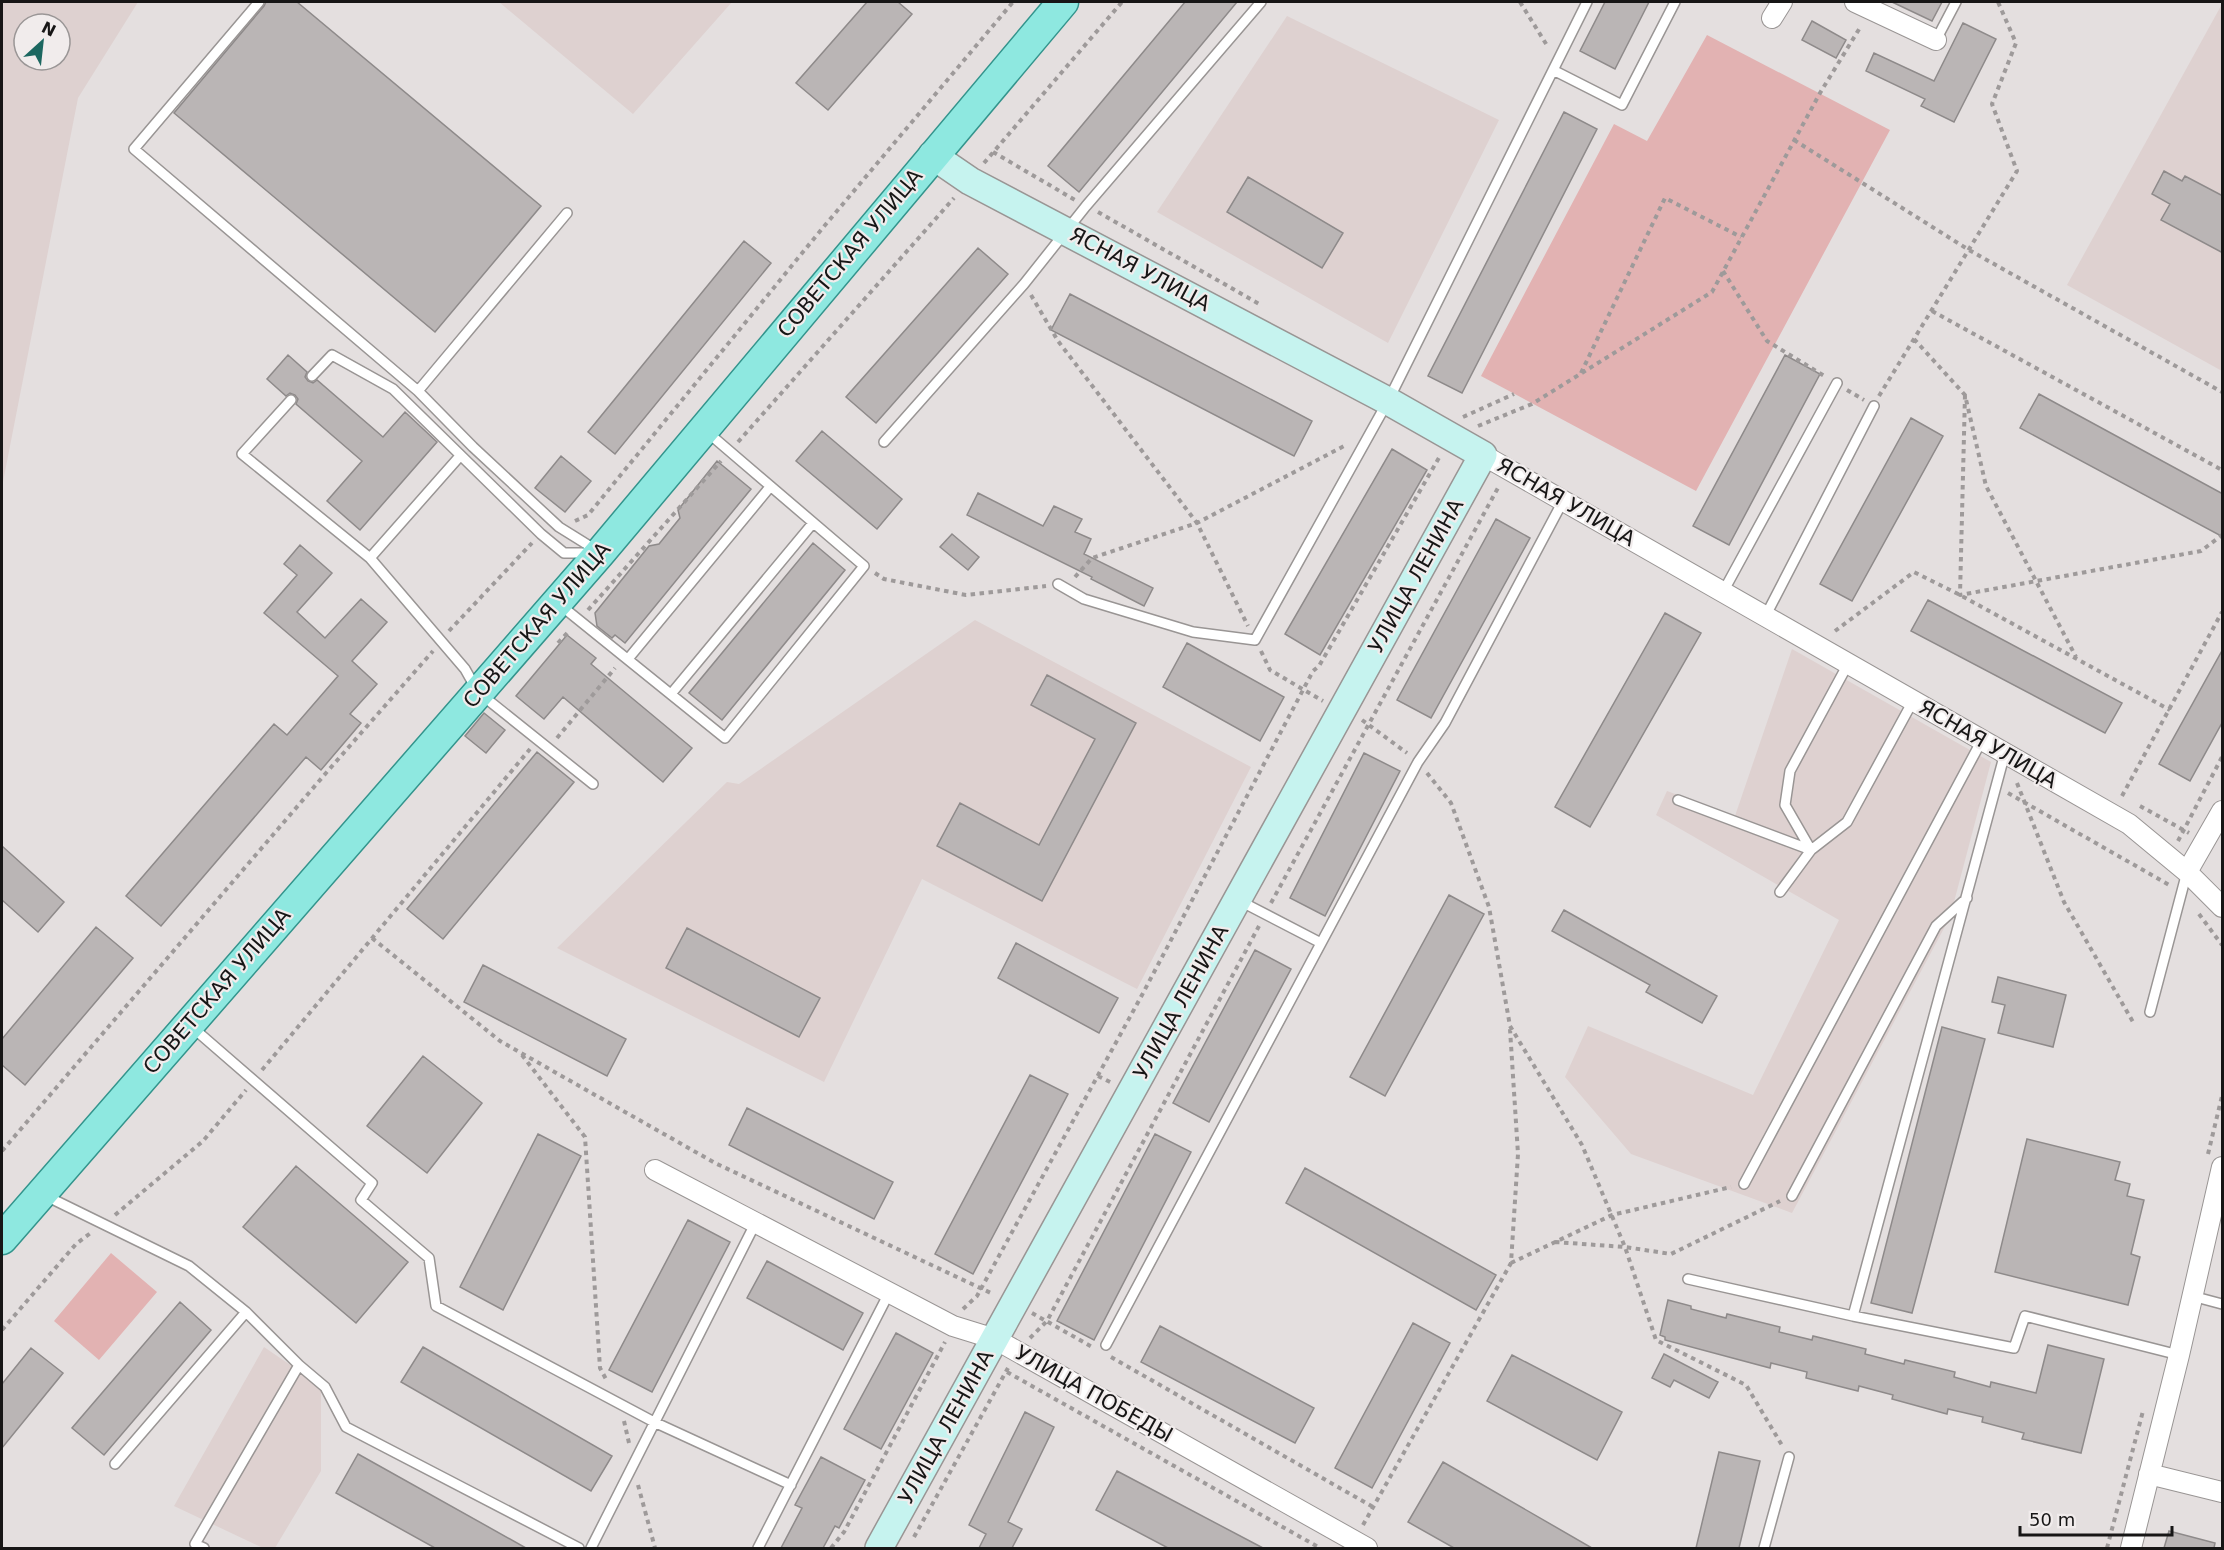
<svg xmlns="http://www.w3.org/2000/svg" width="2224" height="1550" font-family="'DejaVu Sans',sans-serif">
	<rect width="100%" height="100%" fill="#e4dfdf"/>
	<path fill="#ded1d0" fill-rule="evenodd" d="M2,2H138L78,98L2,487ZM24,24H60V60H24Z
		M499,2H732L633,114Z
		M2222,4V371L2067,285Z
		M1287,16L1499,120L1388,343L1157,212Z
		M975,620L1251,767L1137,989L922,879L824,1082L557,948L727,782L739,784Z
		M1792,649L1991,762L1950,917L1792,1213L1631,1154L1565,1077L1588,1026L1753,1095L1839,920L1656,815L1667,791L1735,816Z
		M264,1347L321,1386V1471L275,1548H263L174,1506Z"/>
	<path fill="#e2b2b2" d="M1707,35L1890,130L1696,491L1481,376L1614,124L1647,141Z
		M111,1253L157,1292L99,1360L54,1321Z"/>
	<path fill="#bab5b5" stroke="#8e8a8a" stroke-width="1.5" d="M266,2H297L541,206L435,332L174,113L264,6Z
		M867,2H898L912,14L828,110L796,83Z
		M1185,2H1237L1079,192L1048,166Z
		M1605,2H1649L1615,69L1580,51Z
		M1892,2H1942L1932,21Z
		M1812,21L1846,40L1836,58L1802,40Z
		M1963,23L1996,39L1954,122L1921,106L1925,99L1866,71L1874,53L1934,81Z
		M1564,112L1597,129L1462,393L1428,376Z
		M2164,171L2182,181L2185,176L2223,196V253L2161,220L2170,204L2152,194Z
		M1248,177L1343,233L1322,268L1227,212Z
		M744,241L771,263L615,454L588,432Z
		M978,248L1008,274L876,423L846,397Z
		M1070,294L1312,421L1294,456L1051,330Z
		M288,355L307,372L305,377L308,381L313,383L317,380L383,437L405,412L437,442L360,530L327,501L362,461L296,404L298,399L295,395L290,393L286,396L267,379Z
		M1785,355L1820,374L1729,545L1693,526Z
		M2039,394L2223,494V537L2020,428Z
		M1911,418L1943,436L1852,601L1820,584Z
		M822,431L902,499L877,529L796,461Z
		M1392,449L1427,470L1320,655L1285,634Z
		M561,456L591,481L565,512L535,488Z
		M717,461L751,489L625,643L615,635L612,638L597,626L595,613L649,546L659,544L680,518L678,510Z
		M978,493L1043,526L1054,506L1082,519L1075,532L1091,539L1084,554L1153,588L1144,606L1091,579L1092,577L967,515Z
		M1496,519L1530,538L1431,718L1397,700Z
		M952,534L979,557L968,570L940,547Z
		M813,543L845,570L722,720L689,693Z
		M300,545L332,573L297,612L325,638L361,599L387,622L352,661L377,684L350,714L361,723L321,770L306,757L161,926L126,896L274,724L287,735L338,676L264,613L297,575L284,564Z
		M1928,600L2122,703L2105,733L1911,631Z
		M1665,613L1701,633L1590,827L1555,807Z
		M567,635L596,658L591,664L692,748L663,782L563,697L544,719L516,696Z
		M1187,643L1284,697L1260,741L1163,687Z
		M2223,649V721L2190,781L2159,764Z
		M1047,675L1136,723L1042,901L937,846L960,803L1039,845L1095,739L1031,705Z
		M484,713L505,730L486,753L465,736Z
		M537,752L574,782L443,939L407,909Z
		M1364,753L1400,771L1325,916L1290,898Z
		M2,846L64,902L38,932L2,900Z
		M1449,895L1484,914L1385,1096L1350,1077Z
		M1564,910L1717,996L1702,1023L1646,992L1650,985L1552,931Z
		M96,927L133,958L25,1085L2,1065V1039Z
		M687,928L820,998L799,1037L666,968Z
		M1016,943L1118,998L1099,1033L998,978Z
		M1255,950L1291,969L1209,1122L1173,1103Z
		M483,965L626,1039L607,1076L464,1002Z
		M1998,977L2066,995L2053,1047L1998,1033L2005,1005L1992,1002Z
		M1942,1027L1985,1039L1912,1313L1871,1303Z
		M423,1056L482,1103L427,1173L367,1126Z
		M1030,1075L1068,1094L973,1274L935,1254Z
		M747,1108L893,1182L874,1219L729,1145Z
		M538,1134L581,1156L503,1310L460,1287Z
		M1155,1134L1191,1152L1094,1340L1057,1321Z
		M2027,1139L2120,1162L2115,1180L2130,1184L2127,1196L2144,1200L2131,1254L2140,1257L2128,1305L1995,1272Z
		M296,1166L408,1262L356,1323L243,1227Z
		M1305,1168L1496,1275L1476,1310L1286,1203Z
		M688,1220L730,1242L652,1392L609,1370Z
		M767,1261L863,1313L843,1350L747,1298Z
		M1668,1300L1691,1306V1309L1726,1318L1727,1314L1780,1327L1779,1332L1812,1340L1813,1336L1866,1349L1865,1354L1904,1364L1905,1360L1955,1372L1954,1377L1990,1387L1991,1382L2036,1393L2048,1345L2104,1359L2081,1453L2022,1439L2024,1433L1982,1422L1983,1417L1948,1409L1947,1414L1892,1399L1893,1395L1859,1386L1858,1391L1806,1378L1807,1372L1771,1363L1770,1368L1665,1340V1337L1660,1335Z
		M180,1302L211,1330L104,1455L72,1428Z
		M1413,1323L1450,1343L1372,1488L1335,1468Z
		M1160,1326L1314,1408L1295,1443L1141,1362Z
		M896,1333L933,1353L881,1449L844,1429Z
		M423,1347L612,1456L591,1491L401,1382Z
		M31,1348L63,1373L2,1448V1384Z
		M1664,1354L1718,1382L1709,1398L1674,1380L1670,1387L1652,1378Z
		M1512,1355L1622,1412L1597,1460L1487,1401Z
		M1025,1412L1054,1427L1008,1522L1022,1529L1012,1548H979L986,1534L969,1525Z
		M1719,1452L1760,1461L1739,1548H1696Z
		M358,1454L526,1548H435L336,1493Z
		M821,1457L865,1480L839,1528L835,1526L823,1548H781L802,1508L795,1505Z
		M1443,1462L1592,1548H1454L1408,1522Z
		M1117,1471L1263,1548H1168L1096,1510Z
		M2169,1531L2215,1543L2214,1548H2164Z"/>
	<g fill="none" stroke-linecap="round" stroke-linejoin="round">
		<g stroke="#999594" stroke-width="12">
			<path id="lane" d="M259,2L134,149L418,391L473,447L559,527L596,550
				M1936,40L1956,2
				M1553,70L1622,105L1675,2
				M312,376L332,355L393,389L541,534L564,553H592
				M418,391L567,213
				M291,400L242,454L370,558L465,669L478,692L593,784
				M884,442L1024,284L1086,206L1261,2
				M370,558L460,456
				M1058,584L1084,599L1193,632L1255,640L1388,401L1587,2
				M1723,592L1837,383
				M559,604L725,738L864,566L706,431
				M1765,617L1874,406
				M628,659L770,487
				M671,694L813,523
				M1678,800L1811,850L1785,805L1790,771L1848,664
				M1780,892L1811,850L1847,822L1913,701
				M1238,900L1321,943
				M2150,1012L2187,872
				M192,1027L372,1183L361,1200L429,1258L436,1306L654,1422L791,1485
				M1744,1184L1982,740
				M44,1195L189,1266L246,1312L299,1365
				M1792,1196L1936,926L1967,898
				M1688,1279L1853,1316L2014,1348L2025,1316L2179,1355
				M2192,1296L2222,1304
				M1853,1316L2005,753
				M1106,1345L1418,762L1445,723L1563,501
				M115,1464L246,1312
				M204,1548L195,1544L299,1365L325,1387L346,1427L579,1548
				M591,1548L755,1224
				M758,1548L889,1293
				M1764,1548L1789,1457"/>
		</g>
		<g stroke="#999594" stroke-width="22">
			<path id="street" d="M1855,2L1936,40
				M1772,18L1782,2
				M1483,455L2129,824L2187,872L2222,907
				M2187,872L2222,811
				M655,1170L953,1326L995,1339L1367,1548
				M2149,1474L2222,1492
				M2131,1548L2179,1355L2222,1167"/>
		</g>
		<g stroke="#999594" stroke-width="30">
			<path id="secondary" d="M879,1548L1483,455L1388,401L970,181L932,155"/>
		</g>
		<g stroke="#33948c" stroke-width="33">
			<path id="primary" d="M2,1239L600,553L1063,2"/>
		</g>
		<path stroke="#9e9a9a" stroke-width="4" stroke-dasharray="4.5 4.5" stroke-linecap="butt" d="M1520,2L1548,47
			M1794,140L1969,250L2222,392
			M993,152L1075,200
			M984,163L1122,2
			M1098,212L1261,305
			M1723,271L1767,341L1826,377
			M1031,295L1058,341L1197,523L1248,626
			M1932,311L2222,470
			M1914,339L1965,395L1986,486L2076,657
			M1581,373L1665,198L1741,237
			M1847,390L1864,400
			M1965,395L1960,595L2201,551L2222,535
			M1879,396L2017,171L1992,104L2016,43L1998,2
			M1463,417L1514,394
			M1478,426L1532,404L1712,292L1820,93L1861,26
			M738,442L954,198
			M575,521L588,515L821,230L1013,2
			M875,573L884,579L966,595L1046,586
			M1075,577L1092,558L1197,523L1346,445
			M588,610L721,461
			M449,631L532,543
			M1835,631L1914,572L1960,595L2170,710
			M558,643L569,631
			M1261,651L1270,670L1323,701
			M1362,720L1407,753
			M557,738L615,668
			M1427,773L1451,803L1489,907L1510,1026L1582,1145L1625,1247L1656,1340L1746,1385L1783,1447
			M2017,783L2064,902L2133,1022
			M2008,793L2171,886
			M2122,796L2222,612
			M2140,806L2189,833
			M2178,841L2222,757
			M1271,903L1499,486
			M2199,914L2222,945
			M372,938L500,1041L715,1163L993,1294
			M522,1055L585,1137L600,1368L607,1381
			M262,1070L530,749
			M1098,1076L1112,1083
			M2,1151L326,773L433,651
			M2208,1154L2222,1096
			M115,1215L203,1141L246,1090
			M1555,1242L1625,1247L1671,1254L1780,1201
			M1511,1263L1612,1215L1731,1187
			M963,1309L977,1296L1142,995L1313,671L1319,666L1440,456
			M1032,1313L1094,1348
			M2,1330L76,1244L92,1232
			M1030,1338L1047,1321L1259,926
			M1111,1357L1373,1507
			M1007,1372L1320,1548
			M624,1421L629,1443
			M638,1485L655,1548
			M1363,1525L1511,1263L1518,1154L1510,1029
			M914,1537L1008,1368
			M831,1548L844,1532L945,1342
			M2107,1548L2143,1411"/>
		<use href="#lane" stroke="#fff" stroke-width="9"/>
		<use href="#street" stroke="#fff" stroke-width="20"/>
		<use href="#secondary" stroke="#c6f3ef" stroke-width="27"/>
		<use href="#primary" stroke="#8ee8e0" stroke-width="30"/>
	</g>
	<g text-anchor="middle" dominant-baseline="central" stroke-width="4.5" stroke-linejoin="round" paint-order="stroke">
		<g font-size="21" fill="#171616" stroke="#f1ecec">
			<text transform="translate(850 253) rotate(-50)">СОВЕТСКАЯ УЛИЦА</text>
			<text transform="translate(1140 269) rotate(28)">ЯСНАЯ УЛИЦА</text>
			<text transform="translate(1566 502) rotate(30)">ЯСНАЯ УЛИЦА</text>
			<text transform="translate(1416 576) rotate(-61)">УЛИЦА ЛЕНИНА</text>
			<text transform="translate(537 625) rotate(-49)">СОВЕТСКАЯ УЛИЦА</text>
			<text transform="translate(1988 744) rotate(30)">ЯСНАЯ УЛИЦА</text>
			<text transform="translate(217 991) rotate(-49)">СОВЕТСКАЯ УЛИЦА</text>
			<text transform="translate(1181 1002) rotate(-61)">УЛИЦА ЛЕНИНА</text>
			<text transform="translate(1094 1394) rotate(29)">УЛИЦА ПОБЕДЫ</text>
			<text transform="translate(946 1427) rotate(-61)">УЛИЦА ЛЕНИНА</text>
		</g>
	</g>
	<rect width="2224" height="1550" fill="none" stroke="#171616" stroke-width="6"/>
	<g transform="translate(42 42) rotate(27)"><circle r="28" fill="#f1ecec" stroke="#9a9696" stroke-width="1.5"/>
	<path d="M0-4.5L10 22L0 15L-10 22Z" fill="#1c6760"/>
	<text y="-9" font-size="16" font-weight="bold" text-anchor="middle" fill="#171616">N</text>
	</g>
	<path d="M2020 1526v9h152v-9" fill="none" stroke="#171616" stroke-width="3"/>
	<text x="2029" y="1526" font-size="18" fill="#171616" stroke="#f1ecec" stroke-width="4.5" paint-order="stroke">50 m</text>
</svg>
